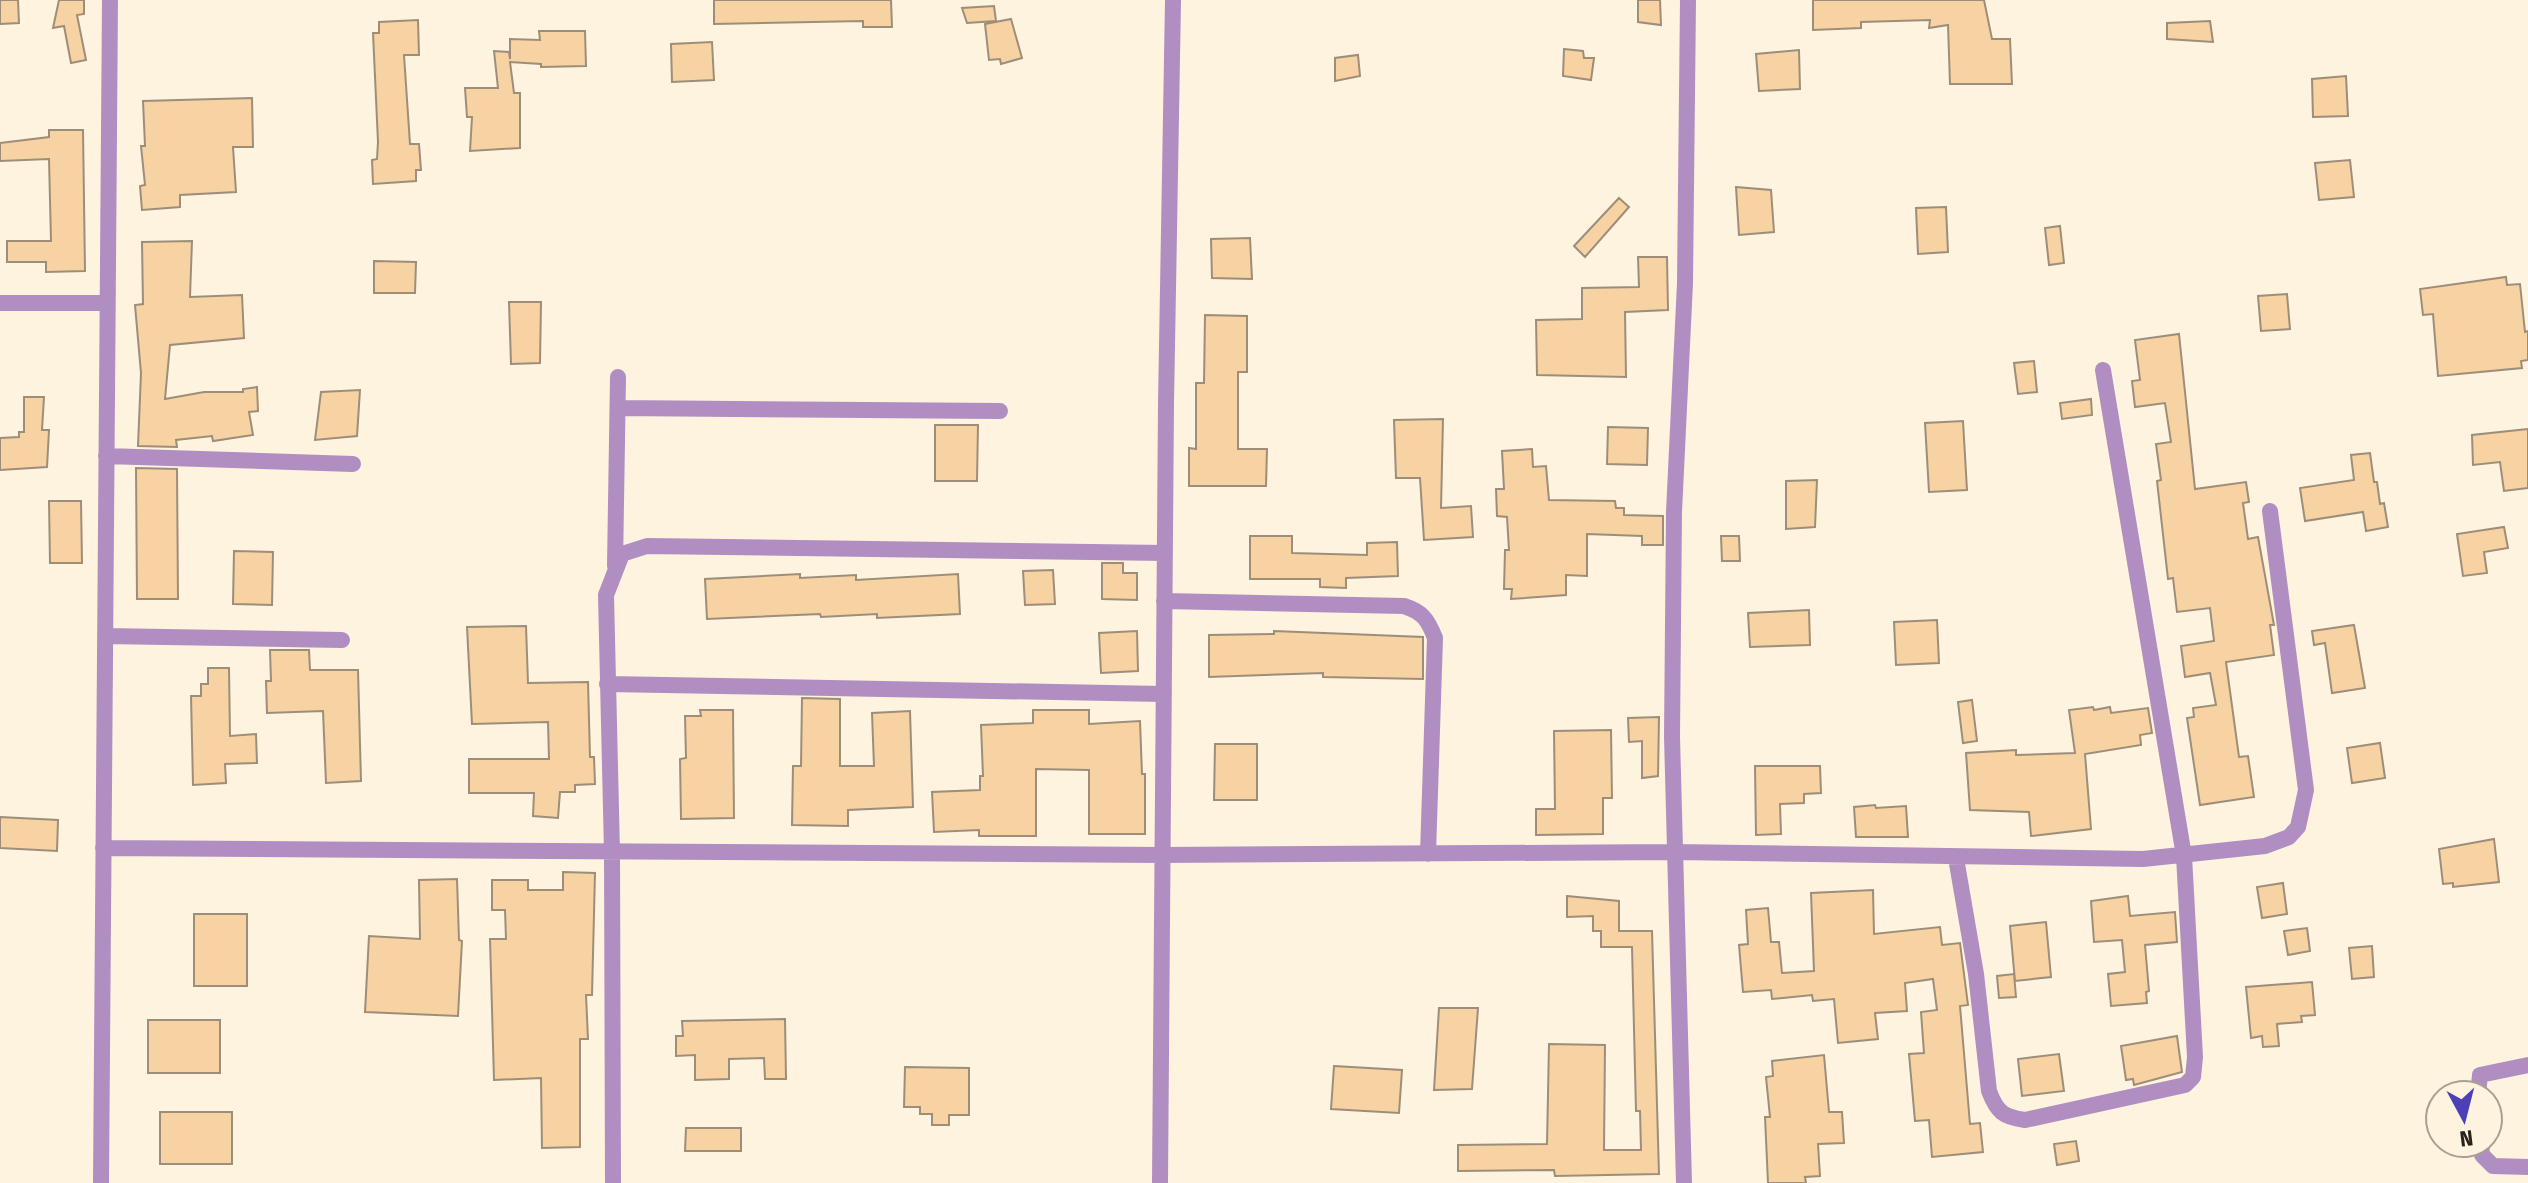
<svg xmlns="http://www.w3.org/2000/svg" width="2528" height="1183" font-family="'Fira Sans Condensed',sans-serif">
	<rect width="100%" height="100%" fill="#fdf3df"/>
	<path fill="#f7d2a3" stroke="#9e8e79" stroke-width="2" d="M0,0H18L19,23L0,24Z
		M59,0H84V14L77,15L86,60L71,63L64,26L53,28Z
		M714,0H891L892,27H863V21L714,24Z
		M1638,0H1660L1661,25L1638,22Z
		M1813,0H1984L1992,39H2010L2012,84H1950L1948,25L1929,28L1930,20L1861,22V28L1813,30Z
		M994,6L996,21L967,23L962,8Z
		M1011,19L1022,58L1001,64L1000,59L989,60L985,24Z
		M418,20L419,55H404L410,144H419L421,170H416V181L373,184L372,160L377,159L378,142L373,33H379V22Z
		M2210,21L2213,42L2167,39V23Z
		M539,31H585L586,66L541,67V64L510,62L514,93H520V148L470,151L472,117H467L465,88H498L494,51L509,52L510,59V39L540,40Z
		M712,42L714,80L672,82L671,44Z
		M1564,49L1583,51L1584,58H1594L1591,80L1563,76Z
		M1799,50L1800,89L1759,91L1756,54Z
		M1358,55L1360,76L1335,81V58Z
		M2346,76L2348,116L2313,117L2312,79Z
		M252,98L253,147H233L236,192L180,195V207L142,210L140,186L145,185L141,146H145L143,101Z
		M49,130H83L85,271L46,272V262H7V241H51L49,159L0,161V143L49,137Z
		M2350,160L2354,197L2319,200L2315,163Z
		M1736,187L1771,190L1774,232L1739,235Z
		M1619,198L1629,207L1585,257L1574,246Z
		M1946,207L1948,252L1918,254L1916,208Z
		M2060,226L2064,263L2049,265L2045,228Z
		M1250,238L1252,279L1212,278L1211,239Z
		M192,241L190,297L242,295L244,338L170,345L165,399L204,392H243V389L257,387L258,411L249,412L253,435L213,441L212,436L176,440L177,447L138,446L141,373L135,305L143,304L142,242Z
		M1638,257H1667L1668,310L1625,312L1626,377L1537,375L1536,320L1582,319V288L1639,287Z
		M374,261L416,262L415,293H374Z
		M2506,277L2507,285L2520,284L2525,332L2528,331V360L2521,361L2522,368L2438,376L2433,314L2423,315L2420,289Z
		M2287,294L2290,329L2261,331L2258,296Z
		M509,302H541L540,363L511,364Z
		M1205,315L1247,316V372H1238V449H1267L1266,486H1189V448L1196,449V383H1204Z
		M2179,334L2195,489L2246,482L2249,502L2243,503L2248,539L2258,537L2274,625H2270L2274,655L2226,662L2239,757L2248,756L2254,797L2200,805L2187,718L2194,717L2193,708L2216,705L2210,673L2185,677L2181,646L2214,641L2210,608L2177,612L2173,578L2168,579L2157,481L2161,480L2156,444L2171,442L2165,403L2135,407L2132,381L2140,380L2135,340Z
		M2034,361L2037,392L2018,394L2014,363Z
		M360,390L357,436L315,440L321,392Z
		M24,397H44L42,430H49L47,467L0,470V438L19,437V432H24Z
		M2091,399L2092,415L2062,419L2060,403Z
		M1443,419L1441,508L1471,506L1473,537L1424,540L1420,478H1396L1394,420Z
		M1963,421L1967,490L1929,492L1925,423Z
		M935,425H978L977,481H935Z
		M1608,427L1648,428L1647,465L1607,464Z
		M2528,429V488L2504,491L2500,462L2473,465L2472,435Z
		M1532,449L1533,467L1546,466L1549,500L1615,501L1616,508H1624V515L1663,516V545H1642V536L1587,534V576L1566,575V595L1511,599L1512,589H1504L1505,550H1509L1507,517L1497,516L1496,489H1504L1502,451Z
		M2370,453L2374,482H2377L2380,504L2384,503L2388,527L2366,531L2363,512L2305,521L2300,488L2354,480L2351,455Z
		M136,468L177,469L178,599H137Z
		M1817,480L1815,527L1786,529V481Z
		M49,501H81L82,563H50Z
		M2504,527L2508,548L2484,552L2487,573L2463,576L2457,534Z
		M1250,536H1292V553L1367,555V543L1397,542L1398,576L1346,578V588L1320,587V579H1250Z
		M1721,536H1739L1740,561H1722Z
		M234,551L273,552L272,605L233,604Z
		M1102,563H1123V573H1137V600L1102,599Z
		M1053,570L1055,604L1025,605L1023,571Z
		M800,574V578L856,575V580L958,574L960,614L877,618V614L821,617L820,614L707,619L705,579Z
		M1809,610L1810,645L1750,647L1748,613Z
		M1937,620L1939,663L1896,665L1894,622Z
		M2354,625L2365,688L2332,693L2325,643L2314,645L2312,631Z
		M526,626L528,683L588,682L590,757H594L595,784L575,785V792H560L558,818L533,816L534,793H469V759H549L548,722L472,724L467,627Z
		M1137,631L1138,671L1101,673L1099,633Z
		M1274,631L1423,637V679L1323,677V673L1209,677V635L1274,634Z
		M270,650H309L310,670H358L361,781L326,783L323,711L267,713L266,681H271Z
		M208,668H229L230,736L256,734L257,763L225,764L226,783L193,785L191,696H201V684H208Z
		M802,698L840,699V766H874L872,713L910,711L913,807L848,810V826L792,825L793,766H801Z
		M1972,700L1977,741L1963,743L1958,702Z
		M2093,707L2094,710L2110,707L2111,713L2148,708L2152,733L2140,735L2141,745L2085,754L2091,829L2031,836L2029,812L1970,810L1966,753L2016,750V755L2075,753L2069,710Z
		M700,710H733L734,818L681,819L680,759L686,758L685,716H701Z
		M1033,710H1089V724L1140,721L1142,774H1145V834H1089V770L1036,769V836H979V830L934,832L932,792L980,790V776H983L981,725L1033,723Z
		M1659,717L1658,776L1642,778V741L1629,742L1628,718Z
		M1611,730L1612,798H1603V834L1536,835V809H1555L1554,731Z
		M2380,743L2385,778L2352,783L2347,748Z
		M1215,744H1257V800H1214Z
		M1755,766H1820L1821,793L1804,794V803L1780,804L1781,834L1756,835Z
		M1875,805L1876,808L1906,806L1908,837H1856L1854,807Z
		M0,817L58,820L57,851L0,848Z
		M2494,839L2499,882L2453,887V883L2443,884L2439,849Z
		M563,872L595,873L592,995H586L588,1039H580V1147L542,1148L541,1078L494,1080L490,939H506L505,910H492V880H528V890H563Z
		M457,879L459,940L462,941L458,1016L365,1012L369,936L420,939L419,880Z
		M2283,883L2287,914L2262,918L2257,887Z
		M1873,890L1874,934L1940,927L1942,945L1960,943L1968,1005L1960,1006L1970,1124L1980,1123L1983,1152L1932,1157L1929,1120L1915,1121L1909,1054L1924,1053L1921,1012L1937,1010L1933,979L1905,983L1907,1011L1875,1013L1878,1039L1838,1043L1834,999L1813,1001L1812,995L1772,999L1771,990L1743,992L1739,945L1748,944L1746,910L1768,908L1771,942H1779L1782,973L1814,971L1811,893Z
		M1567,896L1619,901V931H1652L1659,1174L1555,1176L1554,1170L1458,1171V1145L1547,1144L1549,1044L1605,1045L1604,1150H1641L1640,1111H1636L1632,947H1601V931H1593V916L1567,917Z
		M2128,896L2130,916L2175,912L2177,942L2145,945L2149,991L2146,992L2147,1003L2111,1006L2108,974L2125,972L2122,940L2094,942L2091,901Z
		M194,914H247V986H194Z
		M2046,922L2051,977L2015,981L2010,926Z
		M2307,928L2310,951L2288,955L2284,931Z
		M2372,946L2374,977L2352,979L2349,948Z
		M2014,974L2016,997L1999,998L1997,976Z
		M2312,982L2315,1015L2301,1016L2302,1022L2277,1024L2279,1046L2263,1047L2262,1036L2251,1038L2246,987Z
		M1439,1008H1478L1472,1089L1434,1090Z
		M785,1019L786,1079H765L764,1058L729,1059V1079L695,1080V1055L676,1056V1036H683L682,1021Z
		M148,1020H220V1073H148Z
		M2177,1036L2182,1072L2134,1085L2133,1079L2126,1080L2121,1046Z
		M2059,1054L2064,1091L2022,1096L2018,1059Z
		M1824,1055L1829,1112H1842L1844,1143L1818,1144L1820,1176L1805,1177L1806,1183H1768L1765,1117H1770L1766,1077L1773,1076L1772,1061Z
		M1334,1066L1402,1070L1399,1113L1331,1109Z
		M905,1067L969,1068V1115H949V1125H932V1114H920V1107H904Z
		M160,1112H232V1164H160Z
		M686,1128H741V1151H685Z
		M2076,1141L2079,1161L2057,1165L2054,1144Z"/>
	<g fill="none" stroke-linecap="round" stroke-linejoin="round">
		<path stroke="#b18ec1" stroke-width="16" d="M0,303H107
			M618,408L1000,411
			M106,456L353,464
			M615,566L618,377
			M1164,601L1404,606C1423,612 1428,620 1435,638L1428,854
			M105,636L342,640
			M607,684L1163,694
			M103,848L1162,855L1675,852L2143,859L2265,846L2289,837L2298,827L2306,790L2270,511
			M1956,858L1976,974L1989,1091C1997,1112 2003,1117 2025,1120L2185,1085L2193,1077L2195,1057L2184,856L2103,370
			M2478,1095L2480,1075L2528,1065
			M2481,1143L2482,1155L2493,1166L2528,1167
			M101,1183L110,0
			M613,1183L612,852L606,595L622,554L647,546L1165,553
			M1160,1183L1166,404L1173,0
			M1684,1183L1672,737L1674,512L1685,283L1688,0"/>
	</g>
	<g transform="translate(2464 1119) rotate(173)"><circle r="38" fill="#fdf3df" stroke="#a8a091" stroke-width="2"/>
	<path d="M0-6L14 30L0 20L-14 30Z" fill="#4c40b7"/>
	<text y="-12" font-size="22" font-weight="bold" text-anchor="middle" fill="#29241b">N</text>
	</g>
</svg>
